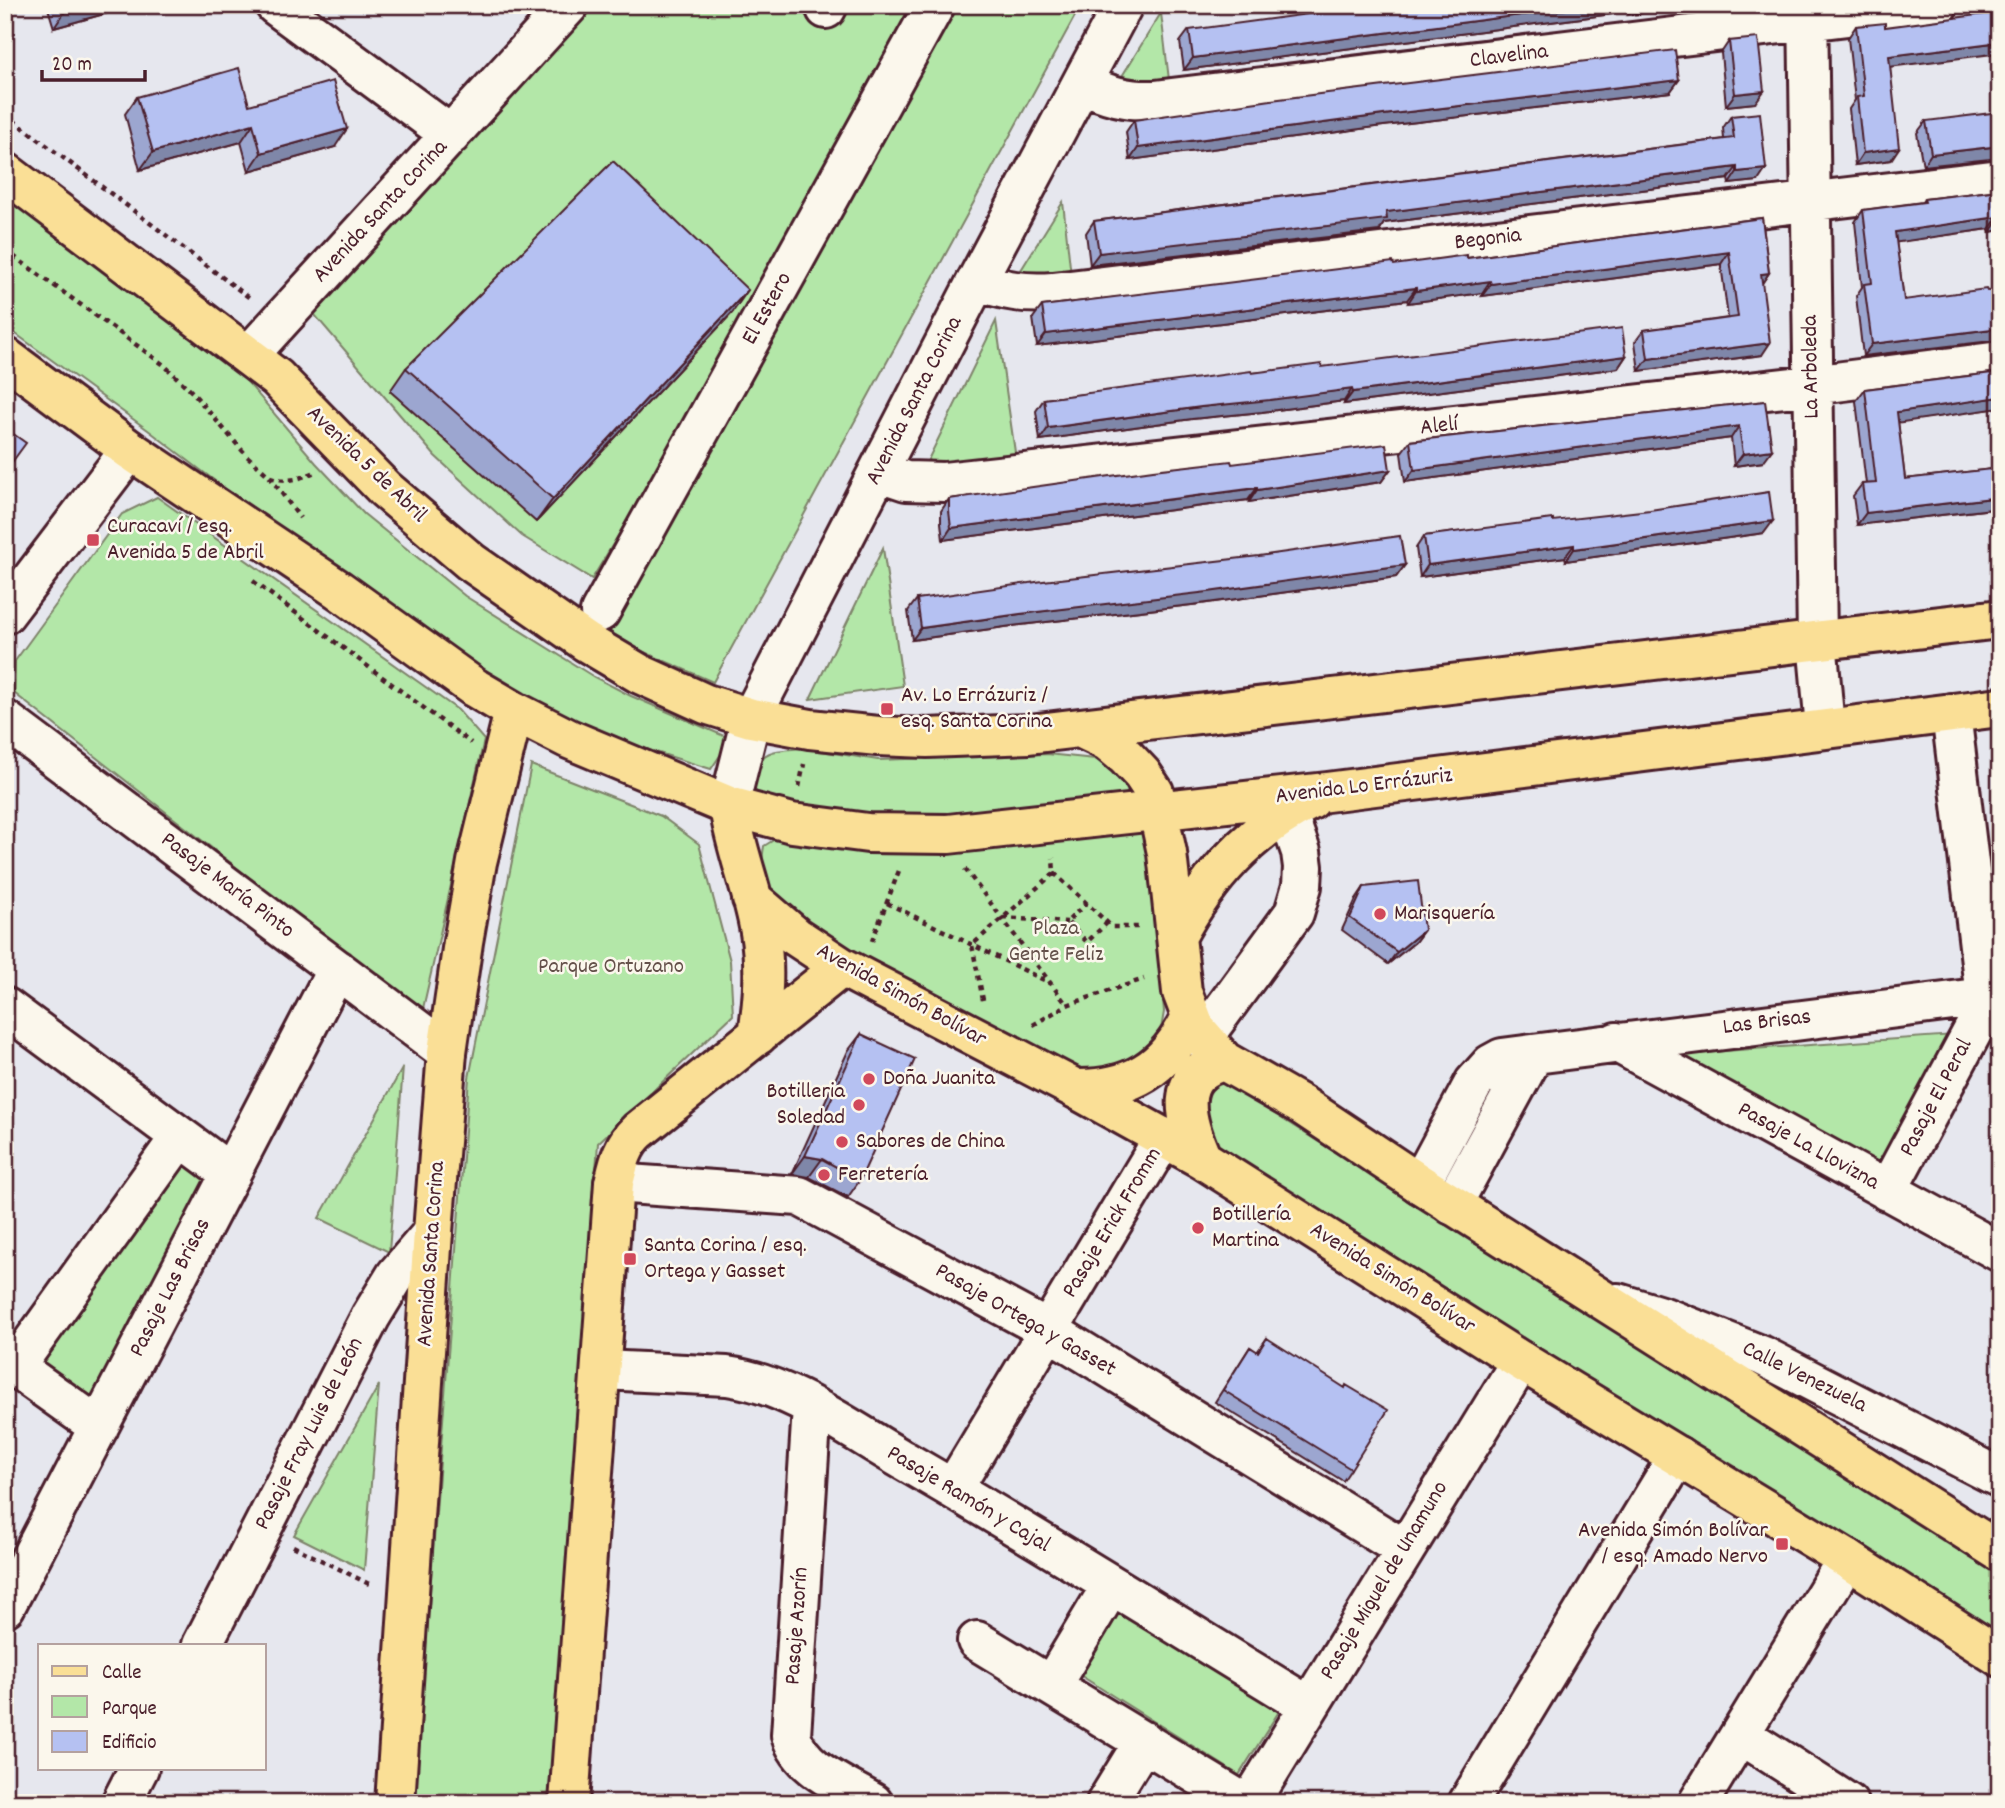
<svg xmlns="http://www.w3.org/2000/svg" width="2005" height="1808" font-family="Dekko,sans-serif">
	<rect width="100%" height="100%" fill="#e6e7ee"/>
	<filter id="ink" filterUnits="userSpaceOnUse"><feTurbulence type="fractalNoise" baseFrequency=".0143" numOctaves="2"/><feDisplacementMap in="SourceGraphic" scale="14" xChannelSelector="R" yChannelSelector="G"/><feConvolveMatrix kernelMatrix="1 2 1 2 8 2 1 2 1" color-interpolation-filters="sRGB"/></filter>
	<g filter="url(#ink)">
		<path fill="#b3e7a8" stroke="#7e836a" stroke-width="2" d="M596,5H919L736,340L592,579L522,536L435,456L314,314Z
			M957,5H1081L713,682L605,635Z
			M1161,13L1170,88L1111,94Z
			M5,195L239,372L316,463L364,514L465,596L594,677L631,696L731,739L711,769L535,715L445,656L148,430L5,326Z
			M1063,202L1071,276L1013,283Z
			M996,321L1016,459L922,472Z
			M157,497L458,710L484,740L422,1013L14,693L15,661L122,514Z
			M883,548L903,686L810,699Z
			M801,748L878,760L1047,754L1095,759L1112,768L1125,780L1128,796L915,820L797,811L761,799L753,787C760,749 765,752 801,748Z
			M531,765L661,816L699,844L730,961L733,1015L598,1143L550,1803H414L469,1078Z
			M1150,832L1164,1012L1159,1041L1136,1066L1092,1076L801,926C775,902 757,883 764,846L780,836L959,851Z
			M1954,1035L1879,1177L1652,1056Z
			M403,1067L389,1252L319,1218Z
			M1220,1079L2000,1576V1645L1233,1162L1213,1140L1203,1096Z
			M181,1160L212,1180L97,1406L36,1360Z
			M379,1385L364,1570L294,1535Z
			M1111,1597L1283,1705L1239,1775L1067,1667Z"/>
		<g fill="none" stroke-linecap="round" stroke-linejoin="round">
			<g stroke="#4a1f2b" stroke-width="44">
				<path id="minor" d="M275,5L451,135
					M1808,5L1817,641L1825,727
					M826,9L828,5
					M1082,83C1106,95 1127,101 1155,100L1938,5
					M977,280C1003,291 1025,294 1053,292L2000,179
					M249,355L569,5
					M879,472L906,481L944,482L1812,385L2000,361
					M600,612L935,5
					M5,614L130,450
					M5,720L447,1052
					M729,806L751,718L977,280L1123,5
					M5,1007L231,1174
					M1202,1039L1294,913L1302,886L1303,867L1301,852L1287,812
					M1616,1042L2000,1252
					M614,1183L799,1196L1048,1330L1404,1549
					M1420,1184L1474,1083L1491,1064L1502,1058L2000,995
					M1887,1191L1977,1023L1985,996L1951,713
					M1452,1205L1534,1054
					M1618,1303L1664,1317L1763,1356L2000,1478
					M5,1360L99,1427
					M15,1367L180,1137
					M602,1370L727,1376C789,1384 849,1429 903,1460C1040,1539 1174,1624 1309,1706
					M812,1408L791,1735C801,1770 844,1785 873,1803
					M953,1489L1164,1137
					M5,1607L337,969
					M977,1641L1244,1803
					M202,1645L371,1316L396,1275L433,1232
					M1051,1686L1111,1586
					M1740,1734L1848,1803
					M121,1803L139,1768
					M1106,1803L1144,1741
					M1250,1803L1521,1361
					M1468,1803L1678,1456
					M1698,1803L1847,1559"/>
			</g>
			<g stroke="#4a1f2b" stroke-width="44">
				<path id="major" d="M5,172L277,378L385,489L471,562L586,642L640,674L706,704L751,718L810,729L878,736L927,738L1029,734L2000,619
					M5,357L130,450L339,590L475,688L514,711L569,739L729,806L792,823L868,833L948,834L1327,792L2000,707
					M1082,729L1107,741L1126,757L1142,774L1154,792L1167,853L1182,992L1196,1029L1224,1061L1303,1106L1420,1184L2000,1552
					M729,806C735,849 753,889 760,932C766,967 763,1001 758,1035
					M752,899L795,936L842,967L1076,1089L1202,1159L1521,1361L1847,1559L2000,1657
					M1176,937C1208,877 1250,830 1311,800
					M1076,1089C1131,1090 1166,1068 1190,1019
					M1202,1159C1185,1121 1171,1074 1224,1061
					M395,1803L433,1232L447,1052L463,942L477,862L514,711
					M569,1803L614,1183C619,1162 622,1146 638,1131L842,967"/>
			</g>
			<path stroke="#4a1f2b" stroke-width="4.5" stroke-dasharray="5 5" stroke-linecap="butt" d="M5,114L251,299
				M5,250L164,365L192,392L247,456L269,476L300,518
				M5,267L15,257
				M270,477C288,483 300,479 317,471
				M253,581L471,743
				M799,787L804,764
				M965,869L1067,1005
				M1054,873L1112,927H1141
				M1087,902L1067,922L1087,942L1108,922
				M887,903L1050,983
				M1003,918L1067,922
				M872,941L900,868
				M983,1000L972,945L1054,873L1053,858
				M1033,1025L1067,1005L1144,979
				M293,1546L373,1586"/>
			<use href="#minor" stroke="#fbf7ec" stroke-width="38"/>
			<use href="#major" stroke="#fadf96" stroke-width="38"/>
		</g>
		<path fill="#9ca6d0" stroke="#4a1f2b" stroke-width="2" d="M47,5H136L54,28Z
			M1627,5H1701L1628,15Z
			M1612,14L1184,70L1180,42L1189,30Z
			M1856,26L1885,27L1890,67L1891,160L1855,165L1849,109L1855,100L1848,38Z
			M1729,41L1755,103L1726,106L1721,53Z
			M1679,80L1670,92L1375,127L1130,160L1126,132L1134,120Z
			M137,97L249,105L335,147L249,171L241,142L140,170L125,114Z
			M1731,116L1758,181L1729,184L1728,179L1384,223L1379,231L1090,265L1086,233L1094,221L1724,139L1723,128Z
			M1926,121L1997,157L1923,166L1917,133Z
			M2000,190V230L1990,232L1989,229L1896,242L1904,300L1998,339L1863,356L1856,296L1862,287L1855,222L1863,210L1922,202L1924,199Z
			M1762,218L1769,273L1762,283V355L1639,371L1635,342L1644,330L1728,318L1721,264L1482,296V293L1408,303L1407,300L1037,346L1033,318L1042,306L1394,265L1467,258Z
			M732,313L536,522L390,391L406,368Z
			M1626,356L1618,368L1344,404V401L1262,412L1192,419L1040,440L1036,411L1044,399L1252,373L1322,367Z
			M2000,372V408L1898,422L1905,479L2000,468V508L1857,525L1853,496L1862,484H1866L1856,401L1865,389Z
			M1765,401L1763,462L1734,466L1731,438L1405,482L1401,453L1410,441Z
			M1232,464L1390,470L1381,482L1249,502L1248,500L943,540L941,523V511L949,499Z
			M1553,521L1764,533L1566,561L1565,557L1420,577L1416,548L1424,536Z
			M1405,565L1396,577L1200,604L1012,626L912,640L908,611L917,599Z
			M1364,887L1424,930L1415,942L1388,964L1342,930L1356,899Z
			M861,1034L860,1180L848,1197L809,1177L792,1174L848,1051Z
			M1267,1338L1351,1469L1343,1481L1215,1402L1250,1347L1257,1352Z"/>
		<path fill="#7f87a9" stroke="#4a1f2b" stroke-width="2" d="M5,5H26L5,11Z
			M85,5H136L54,28L66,10Z
			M1597,5H1618L1612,14L1184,70L1193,58Z
			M1636,5H1701L1628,15Z
			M1719,5H1746L1745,6L1716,10Z
			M2000,42V53L1881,68L1889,56Z
			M1679,80L1670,92L1375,127L1130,160L1138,148L1383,115Z
			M1764,91L1755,103L1726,106L1735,94Z
			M253,124L241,142L140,170L153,152Z
			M347,129L335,147L249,171L261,153Z
			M2000,146V158L1923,166L1931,154Z
			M1899,148L1891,160L1855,165L1863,153Z
			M1737,167L1728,179L1384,223L1379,231L1090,265L1099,253L1386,212Z
			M1766,169L1758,181L1729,184L1737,172Z
			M1998,217L1989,229L1886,244L1895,232Z
			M1998,220H2000V230L1990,232Z
			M1729,252L1721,264L1482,296L1491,284Z
			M1769,273L1761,285V274Z
			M1490,281L1482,293L1408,303L1416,291Z
			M1416,288L1407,300L1037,346L1046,334Z
			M748,290L732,313L536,522L553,499Z
			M2000,328V340L1863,356L1872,344Z
			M1770,343L1762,355L1639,371L1648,359Z
			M1626,356L1618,368L1344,404L1353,392Z
			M1352,389L1344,401L1262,412L1192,419L1040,440L1048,428L1201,407Z
			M2000,397V408L1889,424L1897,412Z
			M1739,426L1731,438L1405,482L1414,470Z
			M1772,450L1763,462L1734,466L1743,454Z
			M1390,470L1381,482L1249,502L1257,490Z
			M1257,488L1248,500L943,540L951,528Z
			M2000,497V508L1857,525L1866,513Z
			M1773,521L1764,533L1566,561L1574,549Z
			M1574,545L1565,557L1420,577L1428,565Z
			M1405,565L1396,577L1200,604L1012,626L912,640L921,628L1020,614Z
			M1424,930L1415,942L1388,964L1397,952Z
			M805,1156L822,1159L809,1177L792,1174Z"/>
		<path fill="#b5c1f2" stroke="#4a1f2b" stroke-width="2" d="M65,5H85L66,10Z
			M1374,5H1597L1193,58L1189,30Z
			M2000,12V42L1889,56L1899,148L1863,153L1857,97L1864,96L1856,26L1885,23V27Z
			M1758,38L1764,91L1735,94L1729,41Z
			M1675,50L1679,80L1383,115L1138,148L1134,120L1271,100Z
			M239,68L249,105L333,81L347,129L261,153L253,124L153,152L137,97Z
			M2000,112V146L1931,154L1926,121Z
			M1760,113L1766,169L1737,172V167L1386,212L1387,219L1099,253L1094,221L1734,138L1731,116Z
			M613,161L748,290L553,499L406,368Z
			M2000,190V220H1998V217L1895,232L1904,300L1986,289L1987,291L2000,290V328L1872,344L1864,284L1872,283L1863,210L1925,202L1924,199Z
			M1762,218L1769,273L1761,274L1770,343L1648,359L1644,330L1738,317L1729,252L1491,284L1490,281L1416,291V288L1046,334L1042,306L1393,262L1394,265L1467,255V258Z
			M1622,328L1626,356L1353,392L1352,389L1270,400L1201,407L1048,428L1044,399L1251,371L1252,373L1321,364L1322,367Z
			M2000,372V397L1897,412L1905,479L2000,468V497L1866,513L1862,484L1876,483L1865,389Z
			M1765,401L1772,450L1743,454L1739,426L1414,470L1410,441Z
			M5,428L26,443L7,469L5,468Z
			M1386,444L1390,470L1257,490V488L951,528L949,511V499L1153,470L1231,461L1232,464Z
			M1769,492L1773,521L1574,549V545L1428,565L1424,536L1553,519V521L1650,510Z
			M1400,536L1405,565L1208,592L1020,614L921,628L917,599L1043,581L1259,556Z
			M1418,881L1424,930L1397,952L1350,918L1364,887Z
			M861,1034L915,1059L860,1180L822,1159L805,1156Z
			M1267,1338L1345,1388L1346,1385L1388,1410L1351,1469L1223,1390L1250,1347L1258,1352Z"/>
	</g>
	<g fill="#d1495b" stroke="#fbf7ec" stroke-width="2.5">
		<rect x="86" y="533" width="14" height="14" rx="3.5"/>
		<rect x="880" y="702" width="14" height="14" rx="3.5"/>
		<circle cx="1380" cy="914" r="7"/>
		<circle cx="869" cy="1079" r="7"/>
		<circle cx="859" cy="1105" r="7"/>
		<circle cx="842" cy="1142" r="7"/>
		<circle cx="824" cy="1175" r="7"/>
		<circle cx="1198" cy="1228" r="7"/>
		<rect x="623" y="1252" width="14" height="14" rx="3.5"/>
		<rect x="1775" y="1537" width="14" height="14" rx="3.5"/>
	</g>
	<g text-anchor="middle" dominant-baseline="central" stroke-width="5" stroke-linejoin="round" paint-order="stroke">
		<g font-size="23" fill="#4a1f2b" stroke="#fbf7ec">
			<text transform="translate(1509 57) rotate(-7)">Clavelina</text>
			<text transform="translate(381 212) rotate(-47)">Avenida Santa Corina</text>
			<text transform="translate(1488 240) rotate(-7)">Begonia</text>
			<text transform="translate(768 309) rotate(-61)">El Estero</text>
			<text transform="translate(1812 367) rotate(-91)">La Arboleda</text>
			<text transform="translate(915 401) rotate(-63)">Avenida Santa Corina</text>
			<text transform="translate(1439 427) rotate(-6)">Alelí</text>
			<text transform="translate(366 465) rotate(44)">Avenida 5 de Abril</text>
			<text transform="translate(1364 787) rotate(-7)">Avenida Lo Errázuriz</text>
			<text transform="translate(227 886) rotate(37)">Pasaje María Pinto</text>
			<text transform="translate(901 996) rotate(29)">Avenida Simón Bolívar</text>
			<text transform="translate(1767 1023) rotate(-7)">Las Brisas</text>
			<text transform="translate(1937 1098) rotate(-62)">Pasaje El Peral</text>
			<text transform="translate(1808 1147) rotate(29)">Pasaje La Llovizna</text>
			<text transform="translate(1113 1223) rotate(-59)">Pasaje Erick Fromm</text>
			<text transform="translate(432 1254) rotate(-86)">Avenida Santa Corina</text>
			<text transform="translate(1392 1279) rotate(32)">Avenida Simón Bolívar</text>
			<text transform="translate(171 1288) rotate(-63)">Pasaje Las Brisas</text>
			<text transform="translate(1025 1321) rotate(30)">Pasaje Ortega y Gasset</text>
			<text transform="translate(1804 1378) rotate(26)">Calle Venezuela</text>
			<text transform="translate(310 1434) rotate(-63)">Pasaje Fray Luis de León</text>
			<text transform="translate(968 1500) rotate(31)">Pasaje Ramón y Cajal</text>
			<text transform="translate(1385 1581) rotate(-59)">Pasaje Miguel de Unamuno</text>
			<text transform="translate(798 1626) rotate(-86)">Pasaje Azorín</text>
		</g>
		<g font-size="23" fill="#4a1f2b" stroke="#fbf7ec" text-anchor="start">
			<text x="107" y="527">Curacaví / esq.<tspan x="107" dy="26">Avenida 5 de Abril</tspan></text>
			<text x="901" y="696">Av. Lo Errázuriz /<tspan x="901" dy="26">esq. Santa Corina</tspan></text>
			<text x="1394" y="914">Marisquería</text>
			<text x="883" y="1079">Doña Juanita</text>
			<text x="845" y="1092" text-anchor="end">Botilleria<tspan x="845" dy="26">Soledad</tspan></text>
			<text x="856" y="1142">Sabores de China</text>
			<text x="838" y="1175">Ferretería</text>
			<text x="1212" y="1215">Botillería<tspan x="1212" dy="26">Martina</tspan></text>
			<text x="644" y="1246">Santa Corina / esq.<tspan x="644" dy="26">Ortega y Gasset</tspan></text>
			<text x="1768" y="1531" text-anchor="end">Avenida Simón Bolívar<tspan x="1768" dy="26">/ esq. Amado Nervo</tspan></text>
		</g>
		<g font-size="23" fill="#64514a" stroke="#fbf7ec">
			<text x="1056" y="929">Plaza<tspan x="1056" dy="26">Gente Feliz</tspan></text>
			<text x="611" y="967">Parque Ortuzano</text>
		</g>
	</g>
	<rect width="2005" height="1808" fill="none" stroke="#fbf7ec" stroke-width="28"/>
	<rect x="14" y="14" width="1977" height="1780" fill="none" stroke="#4a1f2b" stroke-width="2.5" filter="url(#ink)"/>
	<rect x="38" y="1644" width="228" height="126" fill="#fbf7ec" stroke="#b4a19f" stroke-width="2"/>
	<rect x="52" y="1666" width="35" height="10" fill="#fadf96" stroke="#b4a19f" stroke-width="2"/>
	<text x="102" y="1678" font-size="21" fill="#4a1f2b">Calle</text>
	<rect x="52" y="1696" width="35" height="21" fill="#b3e7a8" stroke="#b4a19f" stroke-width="2"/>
	<text x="102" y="1714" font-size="21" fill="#4a1f2b">Parque</text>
	<rect x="52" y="1731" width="35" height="21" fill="#b5c1f2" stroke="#b4a19f" stroke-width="2"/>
	<text x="102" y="1748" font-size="21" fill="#4a1f2b">Edificio</text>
	<path d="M42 70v10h103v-10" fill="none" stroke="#4a1f2b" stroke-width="3.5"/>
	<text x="52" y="70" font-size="21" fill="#4a1f2b" stroke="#fbf7ec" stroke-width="5" paint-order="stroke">20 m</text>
</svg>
